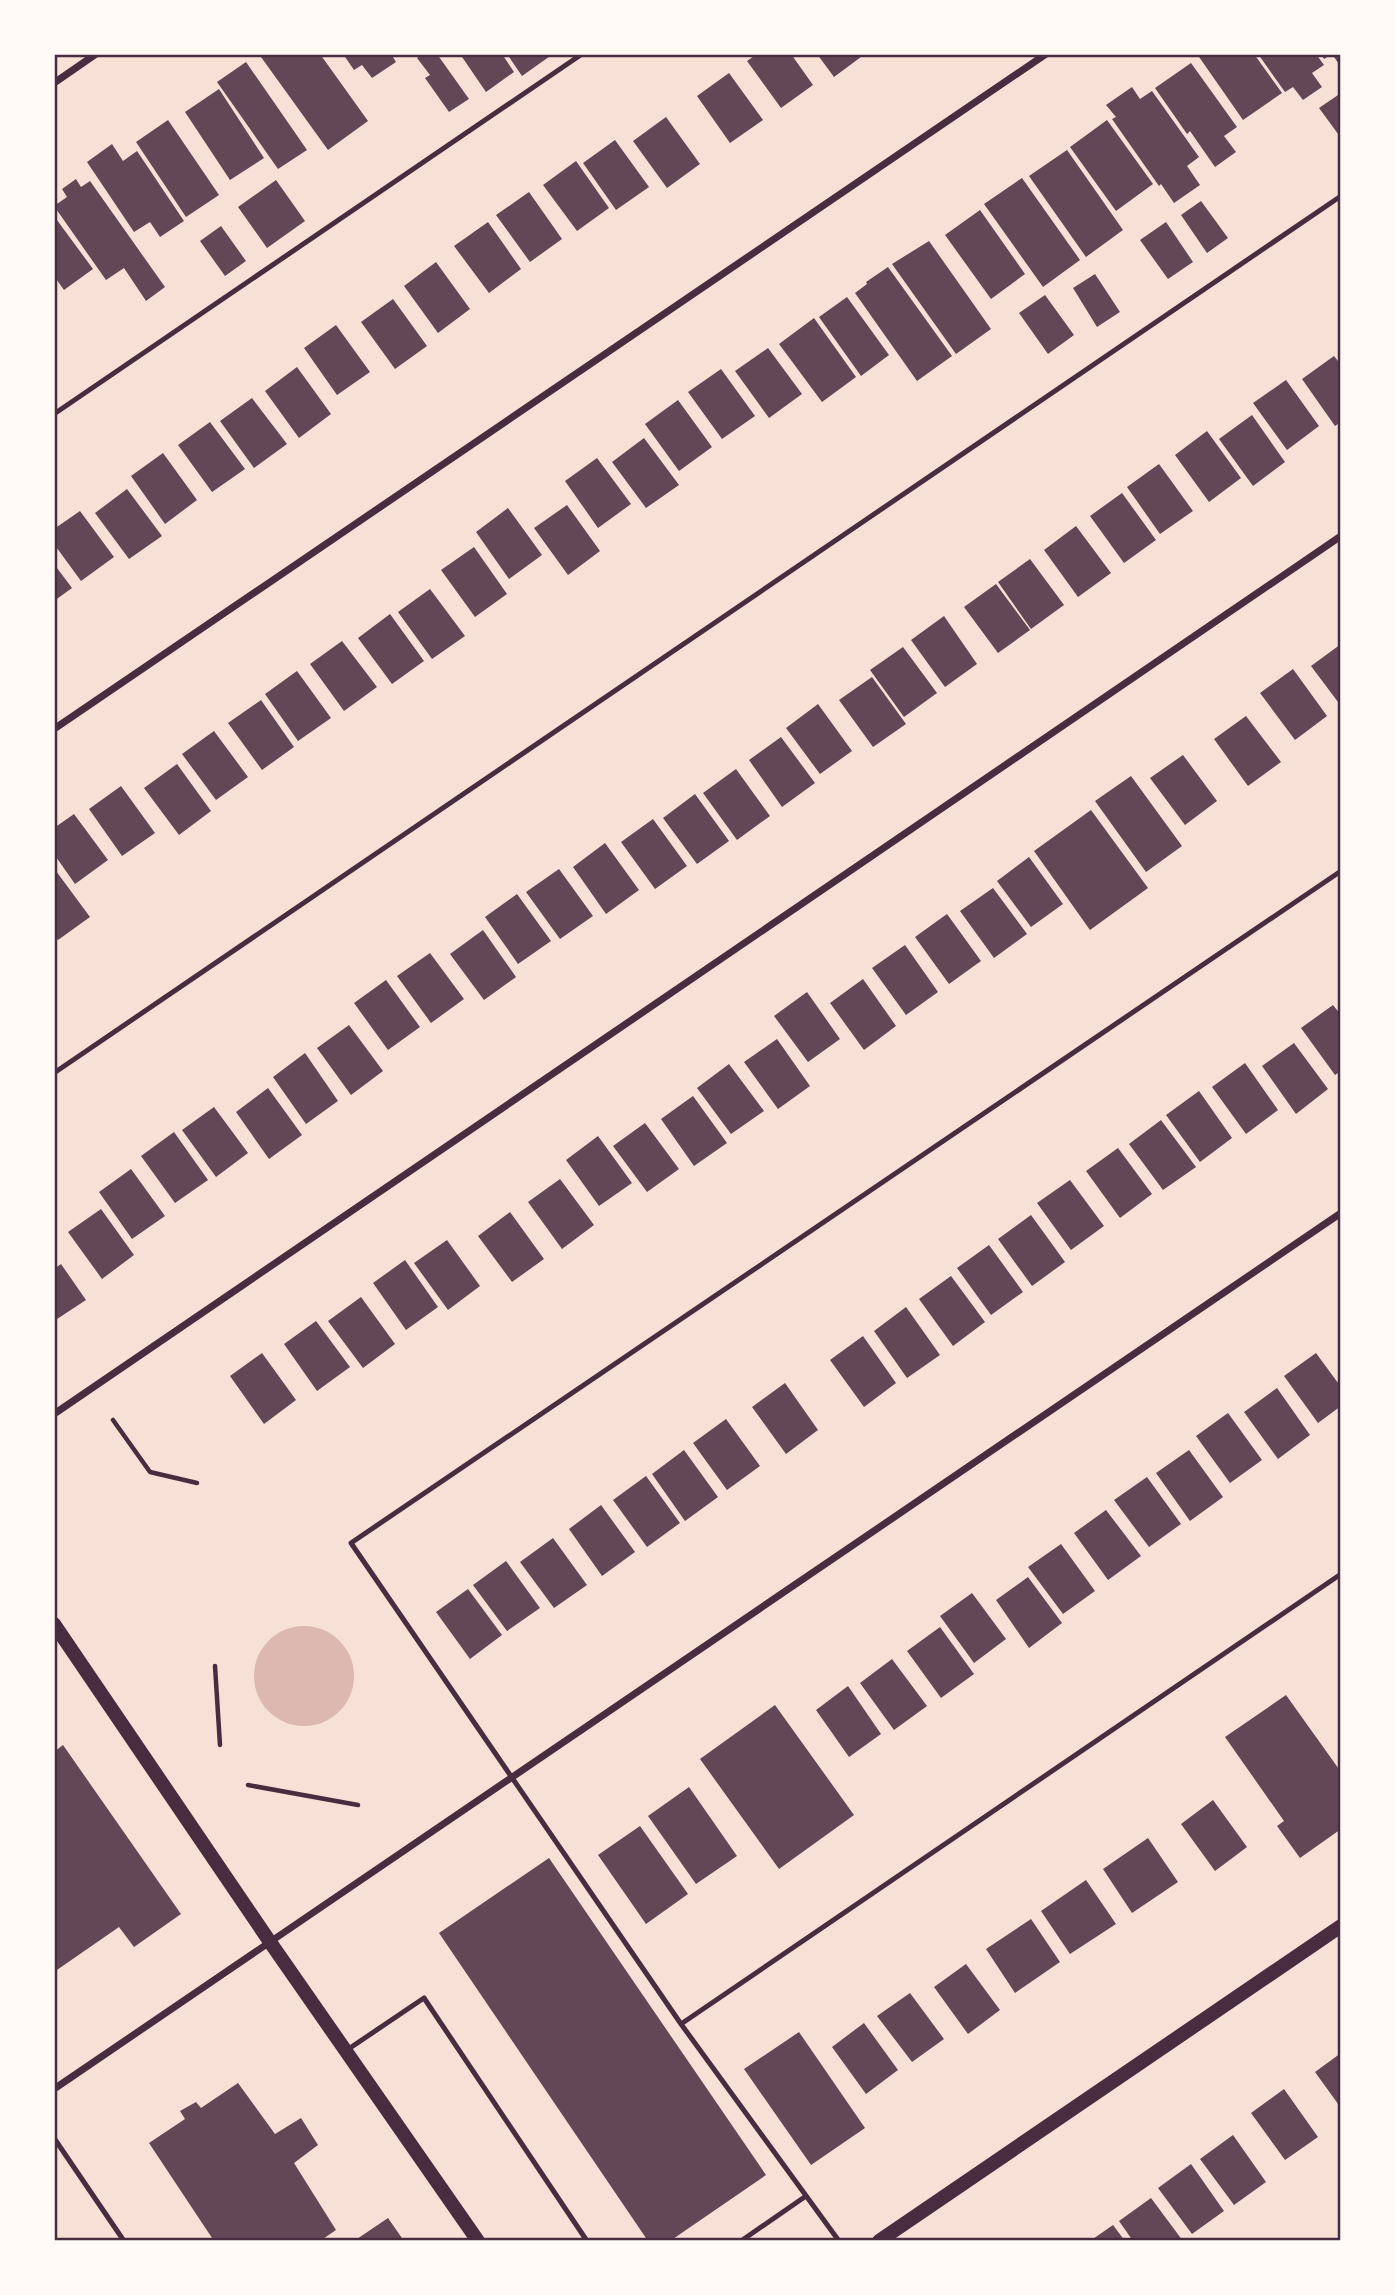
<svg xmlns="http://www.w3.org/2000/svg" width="1395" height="2295" font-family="'Open Sans',sans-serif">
	<rect width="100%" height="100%" fill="#f7e1d7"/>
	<path fill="#dcb8b0" d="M254 1676a50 50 0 1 1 100 0a50 50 0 1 1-100 0Z"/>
	<path fill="#644757" d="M265,54H320L368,121L328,150L261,57Z
		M343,54H391L396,62L372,78L362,65L354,70Z
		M422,54H437L469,99L449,112L425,78L430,75L417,58Z
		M460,54H502L514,72L486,92Z
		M507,54H553L522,76Z
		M757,54H791L813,85L781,108L747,61Z
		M817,54H865L834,77Z
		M1197,54H1254L1282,93L1243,120Z
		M1258,54H1316L1324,65L1312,73L1322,87L1303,100L1293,87L1285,92Z
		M1321,54H1341V67L1332,54L1324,59Z
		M246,62L307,150L278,169L217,82Z
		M1191,63L1237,127L1224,136L1236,152L1215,167L1190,131L1187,134L1155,88Z
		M729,73L763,120L730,143L697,96Z
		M1132,87L1140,99L1152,91L1199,157L1187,166L1200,185L1174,203L1161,184L1159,186L1112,119L1116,117L1106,105Z
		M219,89L264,158L230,180L185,112Z
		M1341,93V138L1319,108Z
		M666,117L700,164L667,188L633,141Z
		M168,120L219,195L186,217L136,142Z
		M1107,120L1153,184L1116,211L1070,147Z
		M615,140L649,187L616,210L583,163Z
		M112,144L123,161L137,151L184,221L160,237L150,222L134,232L87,162Z
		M1067,150L1123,230L1086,257L1029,176Z
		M576,161L609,208L577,231L543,185Z
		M1022,178L1080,260L1043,287L984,204Z
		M76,179L81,187L90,181L165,287L146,301L124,268L106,280L54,206L67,197L62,189Z
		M276,180L305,221L267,248L238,207Z
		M529,192L562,239L530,262L496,215Z
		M1201,201L1228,238L1207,253L1181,215Z
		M980,210L1025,274L991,299L945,235Z
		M54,216L93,269L64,290L54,276Z
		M488,222L521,269L489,293L454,246Z
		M1166,222L1193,262L1168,279L1140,240Z
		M221,226L246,261L225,276L200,241Z
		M929,241L991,329L956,354L892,264Z
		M436,262L470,309L438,333L404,286Z
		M888,267L952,356L917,381L855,293L867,284L866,282Z
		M1095,274L1120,312L1097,327L1073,288Z
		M1045,295L1074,335L1048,354L1019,313Z
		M847,297L889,355L861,376L819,317Z
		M393,299L427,346L395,369L361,322Z
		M814,318L856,377L822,402L779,344Z
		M336,325L370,372L337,395L304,348Z
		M768,348L802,394L769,418L735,371Z
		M1334,356L1341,365V422L1335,426L1302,379Z
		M297,367L331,414L299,438L265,391Z
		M721,369L755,416L722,439L688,392Z
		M1286,380L1319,426L1287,450L1253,403Z
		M252,398L287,444L254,468L220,421Z
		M678,400L712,447L679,471L645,424Z
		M1252,415L1285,462L1253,486L1219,439Z
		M210,422L245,469L212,492L178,445Z
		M1207,431L1241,478L1209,502L1175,455Z
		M644,438L679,485L646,508L612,462Z
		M163,453L197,500L165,524L131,476Z
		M597,458L631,504L598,528L565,481Z
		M1159,464L1193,511L1160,534L1127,487Z
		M127,489L162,536L129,559L95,513Z
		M1122,493L1156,540L1124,563L1090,516Z
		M567,505L600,551L568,575L534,528Z
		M508,508L542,555L509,579L476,532Z
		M80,511L114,557L81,581L54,544V529Z
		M1076,526L1111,573L1078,597L1044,550Z
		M474,547L507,594L475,617L441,570Z
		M1030,559L1064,605L1031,629L998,582Z
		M54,564L72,588L54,601Z
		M996,584L1030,630L998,653L964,607Z
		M430,589L465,636L432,659L398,612Z
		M390,614L424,661L392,684L358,638Z
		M944,616L977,664L945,687L911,640Z
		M342,641L377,687L344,711L310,664Z
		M1341,644V706L1311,666Z
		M903,647L937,693L904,717L870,670Z
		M1293,669L1327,716L1295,740L1260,693Z
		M297,671L331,718L298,741L265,694Z
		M872,677L906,724L873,747L839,700Z
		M261,700L294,747L262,770L228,723Z
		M818,704L852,751L820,774L786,728Z
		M1246,716L1281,762L1248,786L1214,739Z
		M214,731L248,777L216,800L182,754Z
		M781,737L815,783L782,807L749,760Z
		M1183,755L1217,801L1185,825L1150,778Z
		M177,764L211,811L179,835L144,788Z
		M736,769L770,816L737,840L703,793Z
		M1131,776L1182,846L1146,872L1095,801Z
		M121,786L155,833L122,856L89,809Z
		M695,794L729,841L697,864L663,818Z
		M1091,810L1148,888L1090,930L1034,851Z
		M74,814L108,860L75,884L54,854V828Z
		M653,819L687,866L655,889L621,842Z
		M605,843L639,890L606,914L573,867Z
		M1029,857L1063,904L1031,927L997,881Z
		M559,869L593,916L560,939L526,892Z
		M56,871L90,917L58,940L54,936Z
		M993,888L1027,934L994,958L960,911Z
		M517,894L551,941L518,964L485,917Z
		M947,914L981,961L949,984L915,937Z
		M483,930L516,977L484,1000L450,954Z
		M905,945L938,992L906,1015L872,968Z
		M430,953L464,999L431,1023L397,976Z
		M863,979L896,1026L864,1050L830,1003Z
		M386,980L420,1027L388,1050L354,1003Z
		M807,992L840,1039L808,1062L774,1016Z
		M1333,1005L1341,1015V1071L1335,1075L1301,1028Z
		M349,1025L383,1071L351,1095L317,1048Z
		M777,1039L810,1086L778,1109L744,1062Z
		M1294,1043L1328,1089L1296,1114L1262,1066Z
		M305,1053L338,1101L306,1124L273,1077Z
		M1245,1063L1278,1110L1246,1134L1212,1087Z
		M729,1064L764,1111L731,1134L697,1088Z
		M268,1088L302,1135L269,1159L236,1112Z
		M1199,1091L1232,1138L1200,1162L1166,1115Z
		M693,1096L727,1143L694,1166L661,1119Z
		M214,1107L248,1153L216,1177L182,1130Z
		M1161,1120L1196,1167L1163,1190L1129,1144Z
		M645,1123L679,1169L647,1192L613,1146Z
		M174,1132L208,1180L175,1203L141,1156Z
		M598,1136L632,1183L599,1206L566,1160Z
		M1118,1148L1152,1194L1120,1218L1086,1171Z
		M131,1169L165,1216L132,1239L99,1192Z
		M560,1179L594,1225L562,1249L528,1202Z
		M1070,1180L1104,1226L1071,1250L1037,1203Z
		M101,1209L134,1255L102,1279L68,1232Z
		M510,1212L544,1259L512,1282L478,1236Z
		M1031,1215L1065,1262L1032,1286L998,1239Z
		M447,1240L480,1286L448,1310L414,1263Z
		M989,1245L1023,1292L991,1315L957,1268Z
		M405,1260L438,1307L406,1330L373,1283Z
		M61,1264L86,1300L54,1321V1269Z
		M951,1276L985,1322L953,1346L919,1299Z
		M361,1297L395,1344L363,1368L328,1321Z
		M906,1307L940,1355L907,1378L874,1331Z
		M316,1321L350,1367L317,1391L284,1344Z
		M863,1336L896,1383L864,1407L830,1360Z
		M262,1353L296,1400L264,1424L230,1376Z
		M1316,1353L1341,1387V1406L1318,1423L1284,1376Z
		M785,1383L818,1430L786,1454L752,1407Z
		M1277,1388L1310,1435L1278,1459L1244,1412Z
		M1228,1413L1262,1460L1230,1483L1196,1436Z
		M726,1419L760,1466L727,1490L693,1443Z
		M684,1450L718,1497L685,1521L652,1474Z
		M1189,1450L1223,1497L1190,1521L1156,1473Z
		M646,1476L680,1523L647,1547L613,1500Z
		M1147,1477L1181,1524L1149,1547L1114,1500Z
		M601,1505L635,1552L602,1576L569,1529Z
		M1106,1510L1141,1556L1108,1580L1074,1533Z
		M553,1538L587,1585L554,1608L520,1562Z
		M1061,1544L1095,1591L1063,1614L1028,1567Z
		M506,1561L540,1608L507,1631L473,1585Z
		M1028,1577L1062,1623L1029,1648L996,1600Z
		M468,1589L502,1635L470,1659L436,1612Z
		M972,1593L1006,1639L974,1663L940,1616Z
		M940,1627L974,1674L941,1698L907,1651Z
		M892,1659L927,1706L894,1730L860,1683Z
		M848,1686L881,1734L849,1757L816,1710Z
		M1286,1695L1341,1772V1829L1300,1858L1277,1826L1284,1821L1225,1737Z
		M775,1705L854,1815L779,1869L700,1759Z
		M63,1745L181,1914L134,1947L119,1927L54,1972V1752Z
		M689,1787L737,1856L696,1884L648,1816Z
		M1213,1800L1247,1847L1215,1871L1181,1824Z
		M640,1826L688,1894L646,1924L598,1855Z
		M1148,1838L1178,1882L1132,1913L1103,1869Z
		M549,1858L766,2175L670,2241H648L439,1933Z
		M1086,1880L1116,1924L1070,1954L1041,1911Z
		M1031,1919L1060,1962L1015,1993L986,1949Z
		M966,1964L1000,2010L968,2034L934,1987Z
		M910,1993L944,2039L912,2062L877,2016Z
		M864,2023L898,2070L866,2094L832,2047Z
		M799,2032L865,2128L811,2165L744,2069Z
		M1341,2053V2108L1315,2072Z
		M238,2083L275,2134L301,2118L318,2145L294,2163L336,2230L320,2241H214L149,2143L185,2119L180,2111L196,2102L201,2108Z
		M1284,2089L1318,2137L1285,2160L1251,2113Z
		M1233,2135L1266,2182L1234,2205L1200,2159Z
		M1191,2164L1224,2211L1192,2234L1158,2188Z
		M1151,2198L1183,2241H1133L1119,2221Z
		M388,2218L404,2241H354Z
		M1113,2225L1125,2241H1090Z"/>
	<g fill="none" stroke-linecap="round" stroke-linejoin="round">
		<path stroke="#4a2c40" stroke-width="4.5" d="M113,1420L150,1472L197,1483
			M215,1666L220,1745
			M248,1785L358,1805"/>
		<path stroke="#4a2c40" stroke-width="5" d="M54,414L582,54
			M54,1073L1341,196
			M681,2024L1341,1574
			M347,2050L424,1998L587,2241
			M54,2138L124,2241
			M741,2241L806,2196
			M839,2241L681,2024L351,1543L1341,871"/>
		<path stroke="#4a2c40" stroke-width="7" d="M54,83L96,54
			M54,729L1046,54
			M54,1414L1341,536
			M54,2089L1341,1213"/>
		<path stroke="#4a2c40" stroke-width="14" d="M54,1624L270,1942L478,2241
			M879,2241L1341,1926"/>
	</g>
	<rect width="1395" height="2295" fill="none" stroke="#fffaf5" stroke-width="112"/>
	<rect x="56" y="56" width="1283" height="2183" fill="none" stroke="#4a2c40" stroke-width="2.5"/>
</svg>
